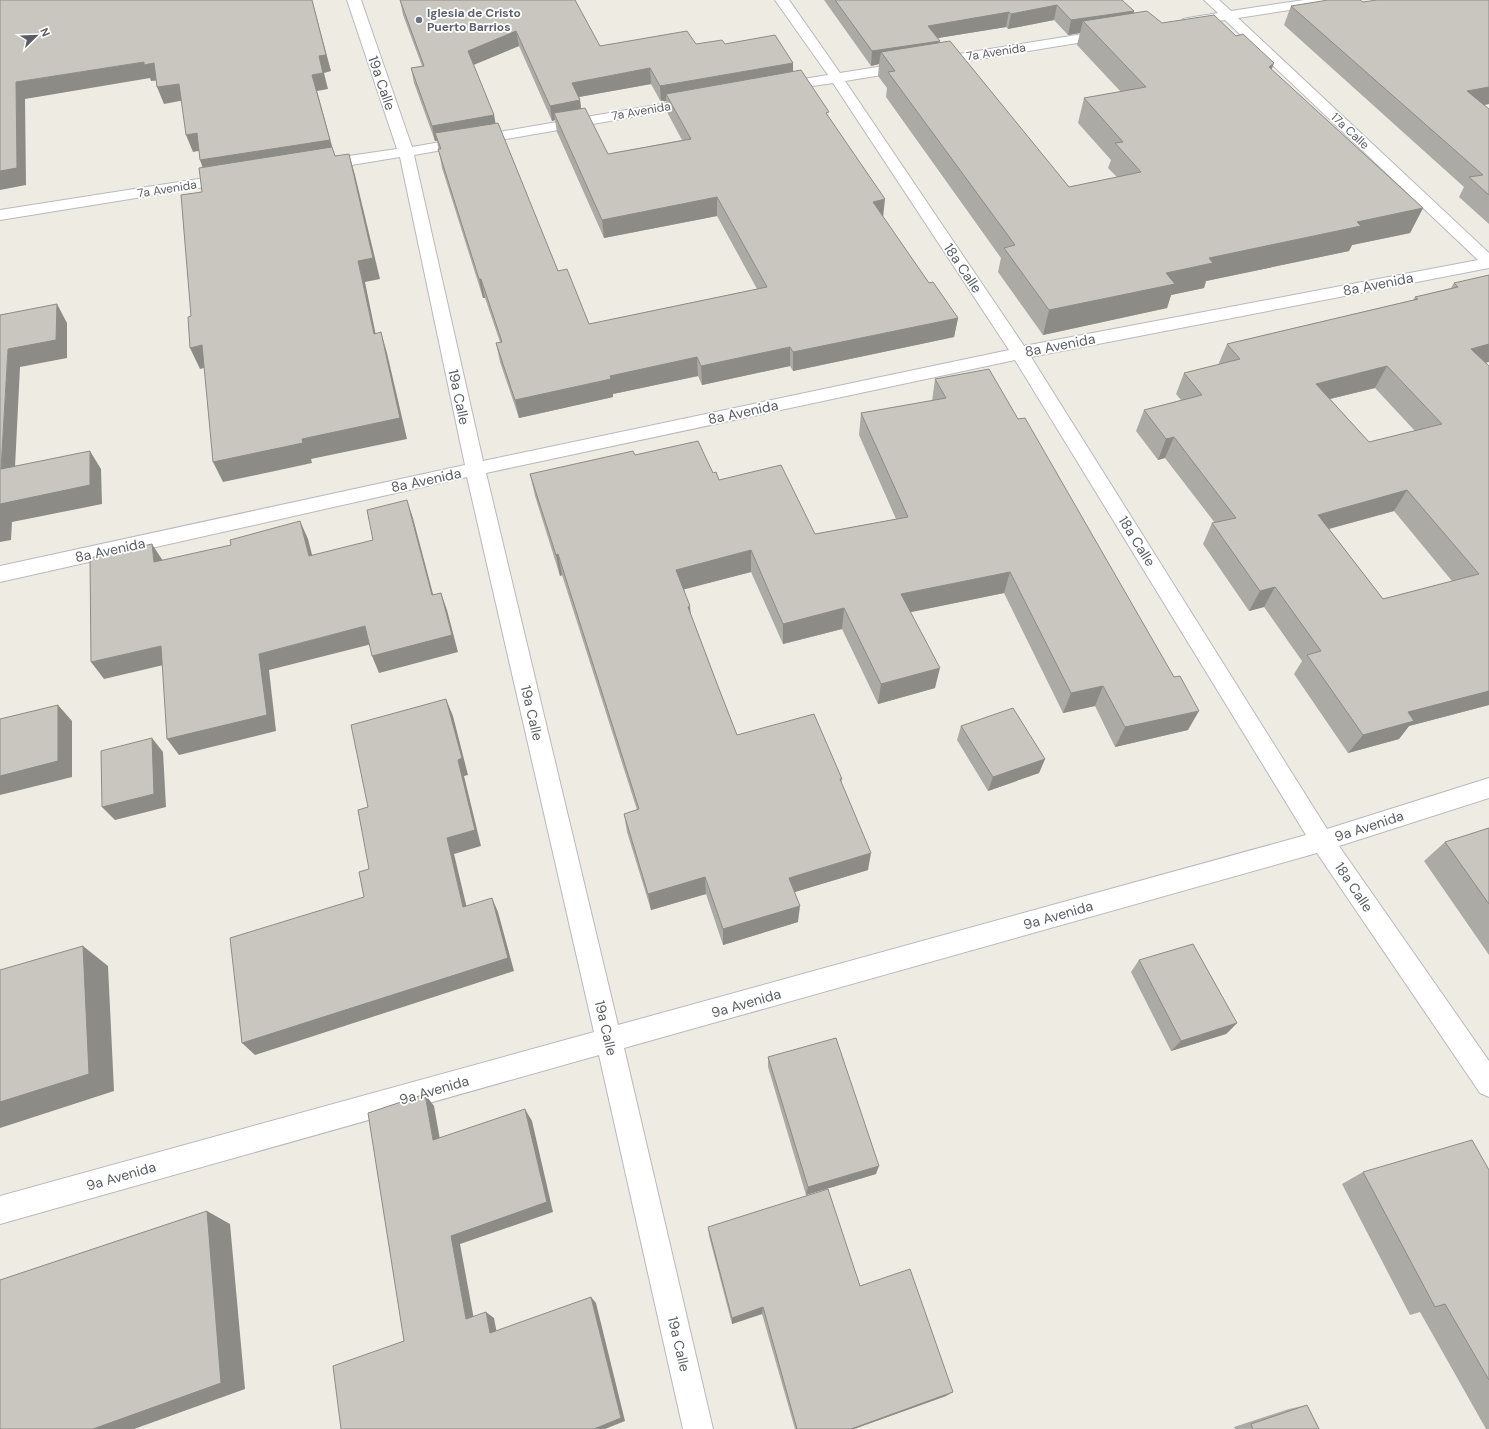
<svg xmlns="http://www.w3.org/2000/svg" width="1489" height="1429" font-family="'DM Sans',sans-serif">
	<rect width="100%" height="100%" fill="#eeece2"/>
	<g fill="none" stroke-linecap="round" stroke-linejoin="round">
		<g stroke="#b7b9bf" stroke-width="2">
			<path id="minor" d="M347,0H361L412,147L696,98L701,99L703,102L701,105L696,106L414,155L483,461L1009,350L833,83L779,91L774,90L772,87L774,84L779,83L828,75L775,0H789L840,73L1108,30L1113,31L1115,34L1113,37L1108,38L845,81L1024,346L1478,260L1225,20L1188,26L1183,25L1181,22L1183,19L1188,18L1218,13L1204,0H1219L1231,11L1304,0H1336L1334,3L1329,4L1238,18L1489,253V268L1031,357L1327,829L1489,778V798L1339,846L1489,1061V1097L1480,1093L1317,853L624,1048L713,1429H683L599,1055L0,1224V1196L594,1032L467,477L0,582V566L465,465L400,157L321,170L316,168L313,165L316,162L321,160L397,149ZM1015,360L1306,835L618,1025L486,473Z
				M230,174L235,176L238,179L235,182L0,220V210Z"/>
		</g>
		<use href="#minor" fill="#fff" fill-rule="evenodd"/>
	</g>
	<path fill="#acaaa4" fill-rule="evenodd" d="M400,0L600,46L725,44L793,63V72L829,117L883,217L929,283L958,318L954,337L793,371L790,366L702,385L698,376L613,394V397L519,418L500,362L496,343L500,342L485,298H483L442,168L437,141H435L414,83L411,68L422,66L403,15ZM519,46L552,121L555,120L557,132L604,238L717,216L757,289L589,324L558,271L495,123L494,115L473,65ZM651,84L661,102L666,101L667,112L682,140L608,154L581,108L580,100L579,97Z
		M824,0H1122L1134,11L1133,13L1162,23L1236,36L1274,63L1271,69L1423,208L1410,233L1352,245L1349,251L1206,281L1204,288L1171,295L1167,308L1043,335L998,272L1001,258L886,97L887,88L878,76L879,64L871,66ZM1054,20L1068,35L1080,33L1077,45L1121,92L1084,98L1078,123L1111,160L1108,168L1117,177L1069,187L940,43L938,38L1006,27L1008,29Z
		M1489,0V104L1484,105L1489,109V224L1459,197L1464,187L1284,25L1291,6L1363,2Z
		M1489,275L1486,363L1489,366V705L1409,726L1399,739L1348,753L1294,674L1302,661L1264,607L1249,611L1203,544L1212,523H1215L1165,458L1158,460L1136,431L1144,410L1181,400L1176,394L1184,373L1218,365L1227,344L1413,300L1415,297L1451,288L1454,283ZM1375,388L1415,431L1369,442L1330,399ZM1394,511L1452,581L1383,599L1329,529Z
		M935,379L1188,730L1115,747L1095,706L1063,713L1004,593L910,612L935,688L878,704L842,629L783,644L751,572L684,589L691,615L719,689L737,735L842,779L841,783L868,870L795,892L798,922L723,945L706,894L651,910L627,832L624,814L637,810L562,575L560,576L535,496L530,474L635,455L713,473L719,480L815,534L896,519L859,435L861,413L932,401Z
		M961,726L1045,759L1039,773L988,791L957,740Z
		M1489,828V955L1424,861L1445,842Z
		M1139,960L1237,1023L1226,1034L1171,1051L1131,972Z
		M768,1057L876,1174L806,1195L768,1067Z
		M1489,1170V1429H1486L1420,1312L1410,1315L1342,1184L1363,1172Z
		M708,1227L946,1396L854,1429H795L762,1314L732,1324L709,1236Z
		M1307,1405L1319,1429H1235L1234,1427L1289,1409Z"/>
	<path fill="#8c8b86" d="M312,0L331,71L324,73L328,89L317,91L335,157L206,177L200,160L312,75L319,56Z
		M1057,5L1054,20L1008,29L1011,14Z
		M1134,11L1130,25L1083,21L1080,33L1068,35L1071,20Z
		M1009,12L1006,27L926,40L928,26Z
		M516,31L519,46L471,66L468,51Z
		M940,41L938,55L881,52L879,64L871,66L872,51Z
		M144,62L154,63L161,80L151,81L150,78L25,99L26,185L0,190V171L16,82Z
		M793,63V78L666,94V101L661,102L660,86Z
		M1274,63L1265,87L1269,67Z
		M650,68L651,84L573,98L572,83Z
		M179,84L185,100L164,104L157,87Z
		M1489,87V104L1457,110L1467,91Z
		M580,100L582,116L554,113L555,120L552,121L550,106Z
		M494,115L497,131L435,133L437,141H435L432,126Z
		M197,133L203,150L193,152L186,135Z
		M349,154L355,175L380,279L365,282L380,355L374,334L358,261Z
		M717,197V216L604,238L602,220Z
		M885,199L883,218L873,202Z
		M1423,208L1410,233L1352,245L1349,251L1206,281L1204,288L1171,295L1167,308L1043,335L1049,310L1166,273L1209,258L1357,222Z
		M479,279H481L485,298H483Z
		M57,304L67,323V358L20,367L14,487L1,469L8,349Z
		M958,318L954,337L793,371V352Z
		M381,332L387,353L407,439L311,459L312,463L223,482L213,462L302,439Z
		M1489,344V362L1458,370L1471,349Z
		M202,345L211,366L200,369L190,348Z
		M790,347V366L702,385L701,366Z
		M697,357L698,376L613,394V397L519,418L515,400L610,376Z
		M1387,366L1375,388L1305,405L1316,384Z
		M1174,437L1165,458L1158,460L1166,439Z
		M90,451L101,469L102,504L12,522L11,540L0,542V504Z
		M1407,490L1394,511L1306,535L1318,515Z
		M407,500L413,518L438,613L432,595Z
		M300,521L308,539L317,574L309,556Z
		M152,544L163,561L154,562Z
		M751,550V572L678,591L676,570Z
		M558,554L562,575L560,576L556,555Z
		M1010,572L1004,593L897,615L901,594Z
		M1275,587L1264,607L1249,611L1260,591Z
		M441,593L447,610L458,652L379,673L372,656Z
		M690,606L692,627L688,607Z
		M844,608L842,629L783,644V624Z
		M365,626L372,644L269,670L276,731L179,755L167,739L259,654Z
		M161,646L172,663L104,679L91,662Z
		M940,668L935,688L878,704L881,684Z
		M1103,686L1095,706L1063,713L1071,693Z
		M1489,691V705L1409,726L1399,739L1348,753L1363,735L1408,712Z
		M446,699L453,716L468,775L464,776L481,846L454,854L470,921L463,907L447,838L458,760Z
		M58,705L72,721V777L0,795V776Z
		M1199,711L1188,730L1115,747L1125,727Z
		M152,738L163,752L166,807L115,820L102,807Z
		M1045,759L1039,773L988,791L993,777Z
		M871,853L868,870L788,894L789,878Z
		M705,877L706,894L651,910L648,894Z
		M492,898L498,912L514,971L255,1055L242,1043Z
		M800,906L798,922L723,945V929Z
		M83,946L108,966L114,1091L0,1128V1102Z
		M1237,1023L1226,1034L1171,1051L1181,1041Z
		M425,1094L434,1106L442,1151L433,1140Z
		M525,1109L532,1121L553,1212L460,1244L475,1325L466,1319L451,1236Z
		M879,1166L876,1174L806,1195L808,1187Z
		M207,1211L230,1224L245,1389L134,1429H93Z
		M591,1297L596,1303L625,1421L605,1429H594Z
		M763,1307L762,1314L732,1324V1318Z
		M486,1312L494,1318L498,1339L490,1333Z
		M953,1392L946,1396L854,1429H851Z"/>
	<path fill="#c8c6bf" stroke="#8c8b86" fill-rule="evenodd" d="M0,0H312L326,55L319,56L323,73L312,75L330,140L200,160L197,133L186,135L179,84L157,87L154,63L144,65V62L16,82L17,168L0,171Z
		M400,0H575L600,46L687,31L696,44L722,40L725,44L775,35L793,63L660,86L650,68L572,83L580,100L550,106L516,31L468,51L494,115L432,126L411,68L424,66Z
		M835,0H1122L1134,11L1071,20L1057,5L1011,14L1009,12L928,26L940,41L872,51Z
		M1328,0H1360L1363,2L1377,0H1489V87L1467,91L1489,109V195L1469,177L1483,175L1291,6Z
		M1147,11L1162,23L1214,15L1236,36L1243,34L1274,63L1269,67L1423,208L1357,222L1361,226L1209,258L1213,263L1166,273L1175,284L1049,310L1004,248L1015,245L888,72L895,71L881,52L950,41L1069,187L1141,172L1115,143L1123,142L1084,98L1146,87L1083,21Z
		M801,70L829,112L826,113L885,199L873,202L929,283L933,282L958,318L793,352L790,347L701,366L697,357L610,376L611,379L515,400L496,343L502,342L481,279H479L438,149H441L435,133L498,123L558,271L567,269L589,324L767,287L717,197L602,220L554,113L585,108L608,154L691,139L666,94Z
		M332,147L335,156L349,154L373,258L358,261L374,334L381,332L400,418L302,439L303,443L213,462L202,345L190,348L188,317L191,316L181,195L202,192L199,168Z
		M1489,275V344L1471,349L1489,366V691L1408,712L1414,721L1363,735L1307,655L1321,651L1275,587L1260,591L1212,523L1236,518L1174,437L1166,439L1144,410L1202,395L1184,373L1240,359L1227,344L1418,299L1415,297L1458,287L1454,283ZM1387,366L1442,424L1369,442L1316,384ZM1407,490L1479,574L1383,599L1318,515Z
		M57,304L56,340L8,349L1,469L90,451V485L0,504V315Z
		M989,369L1018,419L1025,418L1174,677L1180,676L1199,711L1125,727L1103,686L1071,693L1010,572L901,594L940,668L881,684L844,608L783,624L751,550L676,570L690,606L688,607L719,689L737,735L814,714L842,779H840L871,853L789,878L800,906L723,929L705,877L648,894L624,814L639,809L558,554L556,555L530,474L633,451L635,455L698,441L713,473L716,472L719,480L781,465L815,534L908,517L861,413L946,398L935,379Z
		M407,500L432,595L441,593L452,635L372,656L365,626L259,654L267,715L167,739L161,646L91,662L90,558L152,544L154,562L231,545L230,540L300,521L309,556L373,540L367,510Z
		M446,699L462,758L458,760L475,830L447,838L463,907L492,898L508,958L242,1043L230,938L364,897L359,872L369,869L358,810L368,807L351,725Z
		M58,705V761L0,776V719Z
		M1013,708L1045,759L993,777L961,726Z
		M152,738L154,794L102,807L101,751Z
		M1489,828V904L1445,842Z
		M1193,944L1237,1023L1181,1041L1139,960Z
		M83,946L89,1074L0,1102V970Z
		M836,1038L879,1166L808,1187L768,1057Z
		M425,1094L433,1140L525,1109L547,1202L451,1236L466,1319L486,1312L490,1333L591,1297L621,1418L594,1429H341L333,1366L404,1341L368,1113Z
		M1472,1140L1489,1170V1380L1445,1304L1435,1307L1363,1172Z
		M828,1189L860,1286L910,1269L953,1392L851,1429H797L763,1307L732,1318L708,1227Z
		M207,1211L221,1383L93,1429H0V1280Z
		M1307,1405L1319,1429H1253L1251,1424Z"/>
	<circle fill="#6b7280" stroke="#fff" stroke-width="1.5" cx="419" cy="20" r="4"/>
	<g text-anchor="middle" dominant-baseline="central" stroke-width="3.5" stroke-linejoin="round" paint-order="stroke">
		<g font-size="12" font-weight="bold" fill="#5b616d" stroke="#fff" text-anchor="start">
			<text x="427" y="13">Iglesia de Cristo<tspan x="427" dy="14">Puerto Barrios</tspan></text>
		</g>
		<g font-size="12" fill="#5a5d63" stroke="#fff">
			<text transform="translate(996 52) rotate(-9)">7a Avenida</text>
			<text transform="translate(641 111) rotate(-10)">7a Avenida</text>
			<text transform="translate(1350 131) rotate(43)">17a Calle</text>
			<text transform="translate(167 189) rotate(-9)">7a Avenida</text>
		</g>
		<g font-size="14" fill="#5a5d63" stroke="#fff">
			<text transform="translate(382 83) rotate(71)">19a Calle</text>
			<text transform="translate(963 268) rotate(56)">18a Calle</text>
			<text transform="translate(1378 284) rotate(-11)">8a Avenida</text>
			<text transform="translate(1060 345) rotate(-11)">8a Avenida</text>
			<text transform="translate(459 397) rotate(78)">19a Calle</text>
			<text transform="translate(743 412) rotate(-12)">8a Avenida</text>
			<text transform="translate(426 480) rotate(-12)">8a Avenida</text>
			<text transform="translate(1137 541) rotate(58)">18a Calle</text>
			<text transform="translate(110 550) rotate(-12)">8a Avenida</text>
			<text transform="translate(532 713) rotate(77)">19a Calle</text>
			<text transform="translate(1369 826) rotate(-18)">9a Avenida</text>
			<text transform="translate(1354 887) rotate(56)">18a Calle</text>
			<text transform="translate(1058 915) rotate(-16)">9a Avenida</text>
			<text transform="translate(746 1003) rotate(-16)">9a Avenida</text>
			<text transform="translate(606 1028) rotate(77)">19a Calle</text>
			<text transform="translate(434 1090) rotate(-16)">9a Avenida</text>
			<text transform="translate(121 1176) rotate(-16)">9a Avenida</text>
			<text transform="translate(679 1344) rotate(77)">19a Calle</text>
		</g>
	</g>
	<g transform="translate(36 36) rotate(67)" stroke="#ffffff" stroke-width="3" paint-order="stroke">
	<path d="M0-3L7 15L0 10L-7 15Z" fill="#5a5d63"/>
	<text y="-6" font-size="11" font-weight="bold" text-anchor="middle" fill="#5a5d63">N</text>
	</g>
</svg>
